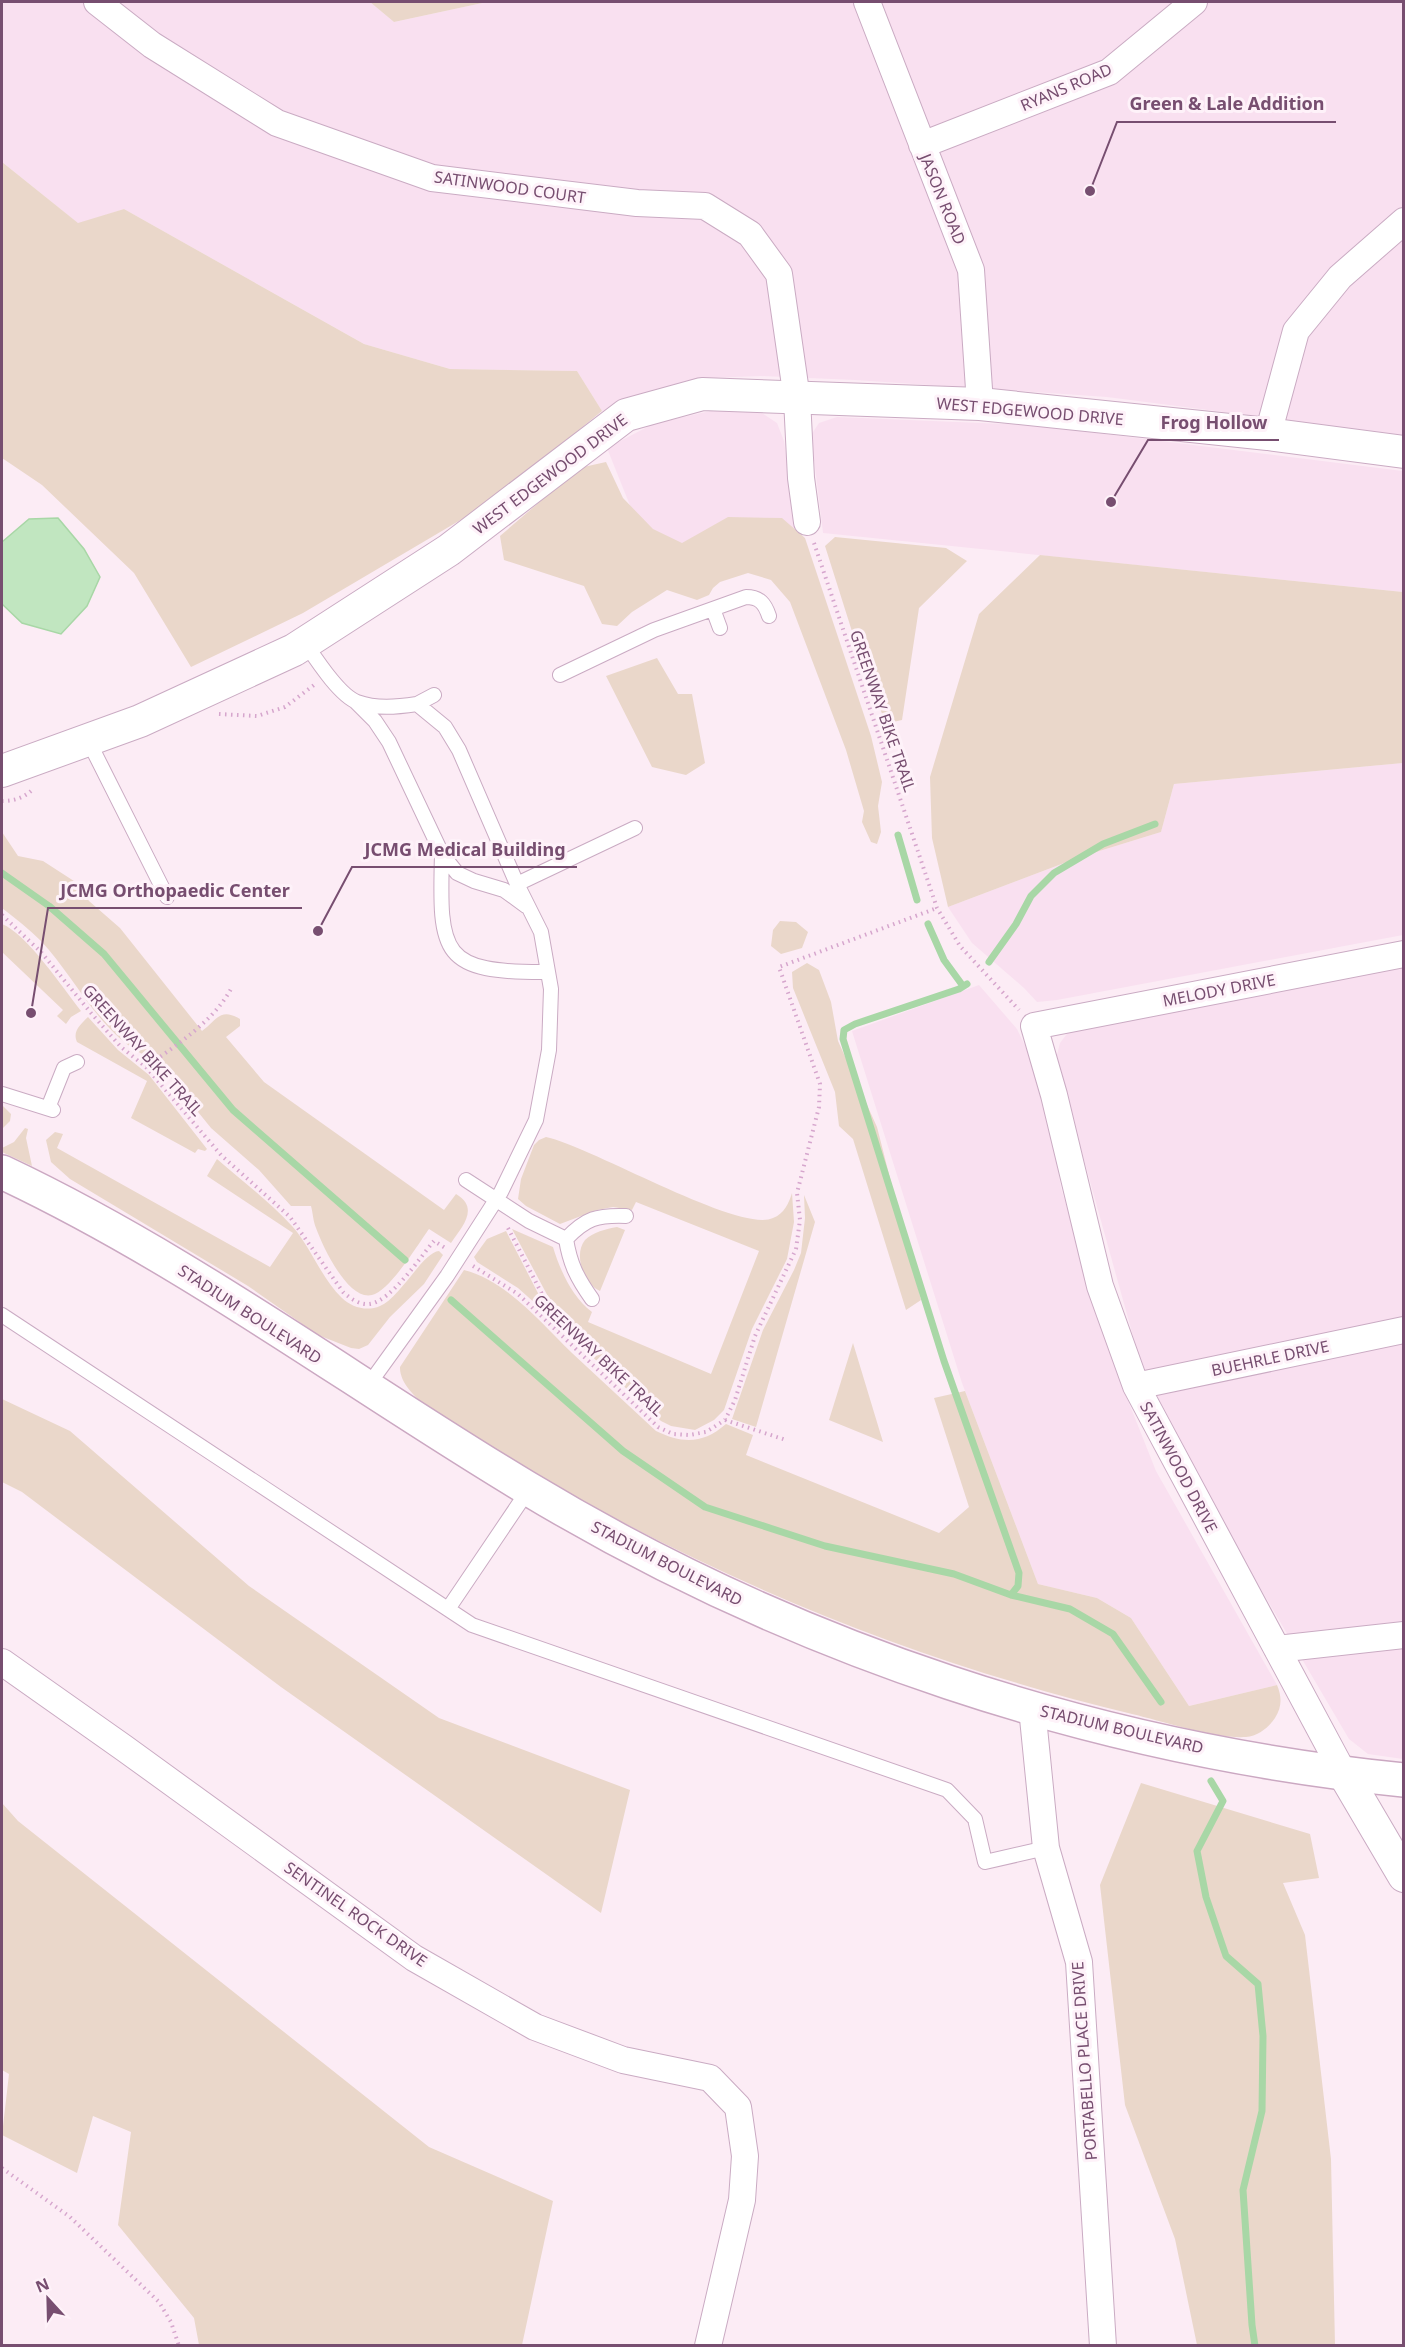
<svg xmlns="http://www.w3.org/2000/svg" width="1405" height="2347" font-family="'Noto Sans',sans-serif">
	<rect width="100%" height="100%" fill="#fcecf5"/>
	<path fill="#f9e0f0" d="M2,2H370L394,22L487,2H1403V435L1107,397L855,380L761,376L707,378L652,391L602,411L577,371L450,369L364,344L124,209L79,224L2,162Z
		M710,411H759L777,423L784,441L796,528L653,563L607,448L653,424Z
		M837,417L1032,425L1403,471V592L823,533L811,435L819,423Z
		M1403,763V935L1057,1000L1037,1002L1024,988L972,943L948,907L1080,857L1161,832L1174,784Z
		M1403,965V1759L1368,1754L1349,1739L1219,1518L1163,1410L1138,1354L1056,1059L1060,1043L1069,1031Z
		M979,985L1017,1029L1039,1075L1051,1126L1061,1188L1121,1383L1156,1471L1277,1685L1189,1706L1131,1618L1097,1598L1038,1584L962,1383L852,1031Z"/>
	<path fill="#ead7ca" d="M370,2H487L394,22Z
		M2,162L78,223L124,209L364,344L450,369L577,371L602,411L491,502L303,613L191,667L134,573L42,485L2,458Z
		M606,462L623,498L653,529L682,543L728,517L782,518L805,538L871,736L882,782L878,806L881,832L877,844L871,842L862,822L864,811L846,750L790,602L771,580L748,573L720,582L713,588L709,595L697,600L667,590L632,612L617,626L602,624L584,586L504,560L500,536L579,468Z
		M835,537L946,548L967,561L919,608L902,720L893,722L884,719L856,644L825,546Z
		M1040,555L1403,592V763L1174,784L1161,832L1080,857L948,907L932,838L930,777L979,614Z
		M657,658L678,694H692L705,763L686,775L652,767L606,676Z
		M2,832L18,856L43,861L77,883L89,901L120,928L202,1031C217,1020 220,1007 240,1019V1026L226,1037L264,1082L444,1210L456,1194C480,1208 462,1227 451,1243L429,1229C419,1243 389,1292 372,1295C348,1301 323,1247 316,1228C313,1221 313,1213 311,1206H291L259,1170L211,1128L152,1055L148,1057C100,1035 76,978 41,941C29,929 15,918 2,908Z
		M780,921L796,922L808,932L802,948L781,954L771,946L773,930Z
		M2,924C27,934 63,988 81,1011L71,1017L66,1024L57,1016L63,1010L2,952Z
		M807,963L819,970L831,1002L838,1041L877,1127L921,1300L906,1310L853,1139L839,1126L835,1092L793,988L792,972Z
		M88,1017L118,1050L149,1075L207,1149L205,1151L198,1149L195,1153L131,1118L147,1081L77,1042C72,1031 81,1024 88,1017Z
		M2,1105L11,1114L10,1121L2,1129Z
		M25,1128L28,1129L26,1138L32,1166L2,1152V1148L14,1142Z
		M55,1132L63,1134L57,1148L270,1267L293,1233L207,1176L217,1159C242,1181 270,1202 292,1226C311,1247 321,1278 342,1298C351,1307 367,1312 380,1306C400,1298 423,1252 439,1251L443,1255L424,1284L390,1317L368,1345L359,1349L351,1348L318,1335L248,1286L70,1179L51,1162L46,1140Z
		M546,1137C590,1146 740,1234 773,1218C784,1214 789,1203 792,1193L794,1222L787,1259L752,1329L724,1410L714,1420L695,1430L671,1426L661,1421L568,1334L512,1229L553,1247C560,1270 572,1297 592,1312L588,1322L711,1374L759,1251L636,1202L632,1210L613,1207L597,1210L560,1224L526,1206L518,1199L521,1179L534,1145L539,1140Z
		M804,1195L815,1222L756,1427L732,1419L763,1330L794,1270L801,1253L805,1218Z
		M617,1227L625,1230L600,1291C584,1284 573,1255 585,1240C593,1232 606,1229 617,1227Z
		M506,1231L541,1299L540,1304H536L518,1288L477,1262L474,1257L487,1239Z
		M464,1270C507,1281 541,1323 572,1353C600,1379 628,1405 656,1431C683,1444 703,1444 726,1424L753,1435L746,1455L939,1533L969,1507L934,1398L965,1391L1038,1584L1097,1598L1131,1618L1189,1706L1277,1685C1282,1697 1282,1707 1275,1718C1268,1728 1258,1736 1246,1737C1216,1739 1162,1721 1132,1714C903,1659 683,1567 483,1442C460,1428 399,1398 400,1367Z
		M853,1343L883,1442L829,1420Z
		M2,1399L70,1431L249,1586L439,1718L630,1790L601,1913L281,1687L22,1492L2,1482Z
		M1141,1783L1310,1834L1319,1878L1283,1883L1305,1935L1331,2159L1335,2345H1197L1175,2239L1125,2105L1100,1885Z
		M2,1803L18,1821L429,2147L553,2201L522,2345H199L194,2318L118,2225L131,2132L93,2116L77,2173L2,2135L9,2074L2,2070Z"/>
	<path fill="#c1e6c0" stroke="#a8d7a6" stroke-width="1.5" d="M58,518L84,549L100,577L87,606L61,634L22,623L2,604V542L29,519Z"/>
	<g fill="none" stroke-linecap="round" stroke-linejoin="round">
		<path stroke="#a8d7a6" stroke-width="7" d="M898,835L917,900
			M2,873L49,906L104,954L233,1110L405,1260
			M928,924L944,960L963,986
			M989,962L1016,924L1031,896L1054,873L1103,844L1155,824
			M967,984L959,989L855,1024L844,1030L843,1039L944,1361L1019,1573L1018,1586L1011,1595
			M451,1300L623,1451L705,1507L825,1546L954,1574L1011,1595L1070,1609L1113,1634L1161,1702
			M1211,1781L1223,1801L1197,1851L1206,1897L1226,1956L1258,1984L1263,2036L1262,2111L1243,2190L1252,2325L1255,2346"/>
		<g stroke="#caabc3" stroke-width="16">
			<path id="service" d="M713,609L720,628
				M305,643C316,659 339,695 357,702C376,709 397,707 417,704L445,727L459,750L517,884L541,932L551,989L549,1050L536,1120L501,1192L447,1276L367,1387
				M560,675L654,630L746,597C760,597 765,604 769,616
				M356,702L375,721L389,742L442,854L457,873L474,881L504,890L526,906
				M417,704L434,695
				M88,740L167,897
				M442,854C439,955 441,973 548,972
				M517,884L635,828
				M2,1094L53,1110
				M48,1108L64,1068L77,1062
				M466,1180L529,1221L566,1239
				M592,1299C577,1278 570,1264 566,1239C586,1218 597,1215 626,1216
				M2,1315L472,1625L947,1790L975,1819L985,1862L1046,1848
				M448,1609L529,1489"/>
		</g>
		<g stroke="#caabc3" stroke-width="28">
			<path id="minor" d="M97,2L152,45L277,123L432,178L637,203L705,206L750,234L779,274L797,399L801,478L807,522
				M867,2L971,270L980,404
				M922,145L1109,72L1194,2
				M1268,434L1296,331L1340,277L1404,221
				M1136,1386L1404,1330
				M1277,1649L1404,1635
				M2,1662L124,1748L414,1958L535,2027L623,2060L710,2078L738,2107L745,2156L742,2200L708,2346
				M1032,1708L1046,1848L1079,1962L1103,2346
				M1344,1774L1136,1386L1100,1286L1054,1095L1034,1026L1404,954"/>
		</g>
		<g stroke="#caabc3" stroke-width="34">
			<path id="tertiary" d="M2,771L140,721L294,650L449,550L626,415L702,394L980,404L1268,434L1404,452
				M1344,1774L1404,1876"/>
		</g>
		<g stroke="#cba8c2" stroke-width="36">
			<path id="secondary" d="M2,1172C187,1259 352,1383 527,1488C792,1648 1095,1749 1404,1780"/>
		</g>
		<path stroke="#d6a6cd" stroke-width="4" stroke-dasharray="1.5 4.5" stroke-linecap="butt" d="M814,543L937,908L960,946L1019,1010
			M219,714L257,716L285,707L314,685
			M2,801C14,801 24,798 33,789
			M2,915L41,952L91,1013L121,1047L146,1067L221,1155L290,1217L343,1292C350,1298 359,1305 369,1304C391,1302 420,1257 434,1241L447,1249
			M146,1067C176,1045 212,1023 231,989
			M508,1228L562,1333
			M473,1266L518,1294L658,1427L673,1434L689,1435L706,1432L725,1420L735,1400L755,1336L796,1249L800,1220L797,1193L819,1107L820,1084L779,967L937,908
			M725,1420L786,1440
			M2,2168L70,2217L159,2302L171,2322L179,2346"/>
		<use href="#service" stroke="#fff" stroke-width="14"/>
		<use href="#minor" stroke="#fff" stroke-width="26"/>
		<use href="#tertiary" stroke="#fff" stroke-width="32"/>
		<use href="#secondary" stroke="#fff" stroke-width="33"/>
	</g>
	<g text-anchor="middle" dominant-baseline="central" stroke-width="6" stroke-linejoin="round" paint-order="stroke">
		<g font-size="16" fill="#774e70" stroke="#fef2f9">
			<text transform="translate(1066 87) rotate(-23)">RYANS ROAD</text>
			<text transform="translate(510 187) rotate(8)">SATINWOOD COURT</text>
			<text transform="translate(943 199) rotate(68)">JASON ROAD</text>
			<text transform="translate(1030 411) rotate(5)">WEST EDGEWOOD DRIVE</text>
			<text transform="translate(550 474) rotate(-37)">WEST EDGEWOOD DRIVE</text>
			<text transform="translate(883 711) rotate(71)">GREENWAY BIKE TRAIL</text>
			<text transform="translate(1219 990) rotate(-11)">MELODY DRIVE</text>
			<text transform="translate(143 1050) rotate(48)">GREENWAY BIKE TRAIL</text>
			<text transform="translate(250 1314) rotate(33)">STADIUM BOULEVARD</text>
			<text transform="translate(599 1355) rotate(43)">GREENWAY BIKE TRAIL</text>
			<text transform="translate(1270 1358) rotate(-12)">BUEHRLE DRIVE</text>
			<text transform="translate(1179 1467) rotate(62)">SATINWOOD DRIVE</text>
			<text transform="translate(667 1563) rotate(27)">STADIUM BOULEVARD</text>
			<text transform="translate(1122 1729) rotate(13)">STADIUM BOULEVARD</text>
			<text transform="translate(356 1914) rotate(35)">SENTINEL ROCK DRIVE</text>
			<text transform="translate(1084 2061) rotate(-94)">PORTABELLO PLACE DRIVE</text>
		</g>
	</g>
	<path fill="none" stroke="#774e70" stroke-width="2" d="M1090 191L1117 122H1336M1111 502L1148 440H1279M318 931L352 867H577M31 1013L48 908H302"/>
	<g fill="#774e70" stroke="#fef2f9" stroke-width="2">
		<circle cx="1090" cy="191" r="6"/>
		<circle cx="1111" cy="502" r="6"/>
		<circle cx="318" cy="931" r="6"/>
		<circle cx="31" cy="1013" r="6"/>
	</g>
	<g font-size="18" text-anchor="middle" font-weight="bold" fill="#774e70" stroke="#fef2f9" stroke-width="6" stroke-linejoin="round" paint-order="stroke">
		<text x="1227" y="110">Green &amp; Lale Addition</text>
		<text x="1214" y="429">Frog Hollow</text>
		<text x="465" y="856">JCMG Medical Building</text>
		<text x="175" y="897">JCMG Orthopaedic Center</text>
	</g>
	<rect width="1405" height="2347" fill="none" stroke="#774e70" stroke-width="6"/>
	<g transform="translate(48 2299) rotate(338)" stroke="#fef2f9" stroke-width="4.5" paint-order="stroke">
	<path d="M0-4.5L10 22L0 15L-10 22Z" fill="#774e70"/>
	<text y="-9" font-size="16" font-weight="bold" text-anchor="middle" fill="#774e70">N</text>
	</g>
</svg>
